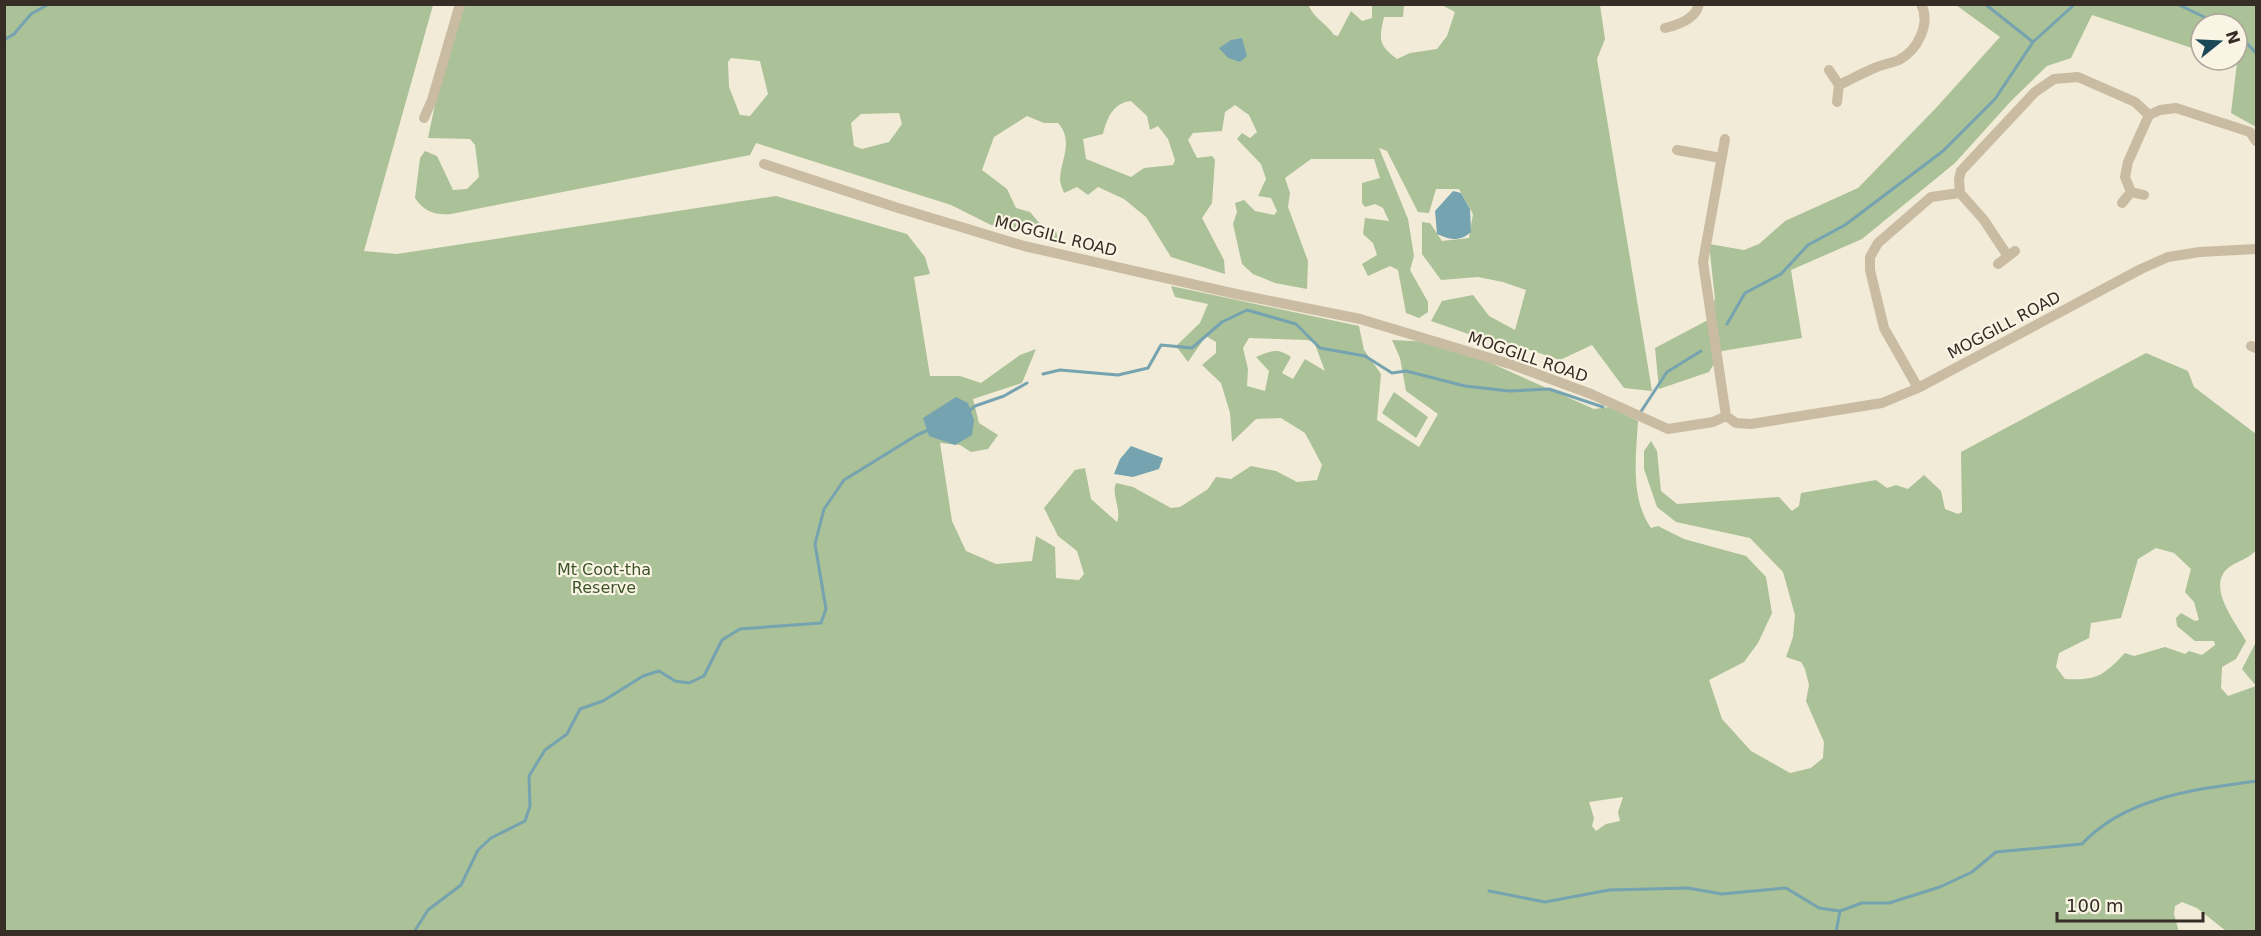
<svg xmlns="http://www.w3.org/2000/svg" width="2261" height="936" font-family="'DejaVu Sans',sans-serif">
	<rect width="100%" height="100%" fill="#f2ebd8"/>
	<path fill="#abc197" fill-rule="evenodd" d="M1308,4C1313,18 1326,23 1334,35L1338,36L1351,11L1362,21L1372,18V5H1404L1403,17H1384C1379,39 1378,45 1397,59L1410,53L1437,49L1447,36L1455,12L1442,5H1600L1605,39L1597,59L1652,391L1624,388L1592,345L1560,360L1530,350L1506,347L1431,321L1442,301L1473,295L1489,316L1515,330L1526,290L1503,282L1478,277L1441,280L1422,254V222L1430,223L1442,241L1469,238L1473,214L1459,189H1436L1429,213L1418,212L1387,151L1379,148L1408,219L1414,256L1410,270L1428,302V312L1419,318L1406,313L1398,270L1390,266L1368,276L1362,264L1377,255L1373,243L1363,234L1365,218L1389,221L1383,208L1375,204L1365,207L1362,203V183L1380,178L1374,159H1311L1285,178L1290,193L1288,207L1308,261L1307,289L1275,283L1253,274L1242,264L1233,224L1237,212L1235,203L1244,200L1255,211L1274,215L1277,211L1271,198L1258,196L1266,179L1261,164L1237,139L1242,133L1250,138L1257,132L1249,115L1235,105L1225,112L1222,131L1193,133L1188,140L1197,158L1212,156L1215,160L1212,203L1202,218L1224,260L1225,274L1171,257L1146,217L1124,199L1098,187L1088,195L1077,187L1064,193C1062,188 1060,183 1060,179C1061,159 1074,141 1058,123H1044L1027,116L994,137L982,170L1007,189L1016,208L1030,212L1041,225L1055,228L1058,238L1055,242L1025,229L991,225L951,205L756,143L750,155L451,214C435,215 424,212 415,198L420,158L425,151L437,156L453,190L467,189L479,177L475,145L470,139L428,138L442,71L463,5ZM731,58L760,61L768,94L750,116L740,115L729,87L728,62ZM1131,101L1147,116L1150,130L1158,126L1168,139L1175,160L1173,165L1144,168L1131,177L1086,159L1083,139L1103,134C1107,118 1113,103 1131,101ZM899,113L902,124L889,142L862,149L854,146L851,123L861,114Z
		M5,5H433L364,251L397,254L776,196L907,234L925,257L930,274L914,277L930,376H960L981,383L1020,355L1036,349L1022,383L973,399L979,423L998,435L988,449L971,452L960,445L940,443L952,521L966,551L996,564L1032,561L1036,536L1055,547L1056,578L1079,580L1084,574L1077,551L1058,536L1044,508L1075,470L1085,468L1091,499L1117,522C1122,509 1111,496 1116,483L1133,487L1171,508L1180,507L1208,489L1216,477L1231,479L1251,466L1276,471L1297,482L1317,480L1322,465L1305,433L1281,418L1256,419L1232,442L1230,413L1221,383L1202,365L1216,353V342L1206,336L1188,362L1176,346L1200,323L1208,304L1175,297L1171,286L1359,326L1364,350L1381,374L1377,420L1419,447L1438,414L1406,391L1400,358L1392,340L1432,342L1477,357L1594,409L1610,407L1638,421C1636,456 1630,498 1651,528L1658,526L1684,539L1746,556L1766,577L1772,613L1758,643L1744,662L1709,680L1722,719L1751,751L1790,773L1811,768L1823,758L1824,742L1806,701L1809,685L1805,669L1801,662L1786,657L1793,637L1795,615L1783,572L1750,538L1676,522L1657,507L1644,469V451L1651,441L1657,451L1661,491L1677,504L1779,497L1792,511L1799,506L1801,493L1876,480L1887,488L1896,485L1908,489L1924,475L1941,491L1945,509L1958,514L1962,512L1961,452L2146,353L2188,371L2194,387L2256,434V550C2249,559 2237,561 2228,568C2206,587 2236,623 2246,641L2236,659L2222,667L2221,688L2228,696L2256,686V931H2226L2197,908L2182,902L2175,906L2174,914L2179,932H5ZM1249,338L1307,340L1314,342L1325,371L1305,359L1293,379L1282,373L1291,357C1277,347 1271,351 1256,357L1269,371L1265,391L1247,386L1248,369L1243,348ZM2156,548L2174,553L2191,569L2185,592L2194,602L2199,620L2195,621L2181,613L2176,618L2177,626L2195,641H2214L2215,645L2202,655L2189,651L2185,654L2165,647L2134,656L2125,653C2104,675 2097,681 2065,679L2056,667L2059,653L2089,638L2091,623L2121,618L2138,559ZM1623,797L1618,812L1620,821L1606,824L1596,831L1592,826L1594,818L1589,802Z
		M1956,5H2256V127L2231,113L2237,63L2229,60H2237V24H2201V51L2092,15L2071,58L2047,66L2011,101L1955,163L1862,239L1791,270L1802,338L1722,351L1709,372L1659,389L1655,348L1708,320L1715,299L1709,244L1744,250L1759,244L1785,221L1858,188L1935,109L2000,37Z
		M1394,392L1428,417L1416,438L1382,413Z
		M2256,642V686L2242,669Z"/>
	<path fill="#76a3b0" d="M1242,38L1247,56L1240,62L1228,58L1219,48L1231,40Z
		M1453,191L1461,193L1470,209L1471,232C1459,242 1451,240 1437,234L1435,211Z
		M956,397L968,403L974,420L972,435L955,445L929,436L923,418Z
		M1131,446L1163,458L1159,469L1133,477L1114,474L1120,459Z"/>
	<g fill="none" stroke-linecap="round" stroke-linejoin="round">
		<path stroke="#76a3b0" stroke-width="3" d="M1985,4L2033,42
			M2177,4L2219,24
			M2237,33L2256,53
			M4,40L14,34L31,14L49,4
			M1727,324L1745,293L1781,274L1808,245L1845,225L1943,151L1995,99L2033,42L2075,4
			M1043,374L1060,370L1118,375L1148,368L1161,345L1192,348L1222,322L1247,310L1296,324L1320,348L1365,356L1392,373L1406,371L1465,386L1509,391L1549,389L1603,407
			M969,411L975,406L1004,396L1027,383
			M1640,413L1667,372L1701,351
			M1489,891L1545,902L1609,890L1688,888L1722,894L1786,888L1819,908L1840,911L1862,903H1889L1940,887L1972,872L1996,852L2082,844C2125,797 2197,789 2256,781
			M414,932L428,910L461,885L478,850L491,838L525,821L530,806L529,776L545,750L567,734L580,709L603,701L643,676L659,671L675,681L689,683L704,676L722,640L740,629L821,623L826,609L815,544L824,509L844,480L917,435L931,429
			M1836,932L1840,911"/>
		<path stroke="#cabca3" stroke-width="10" d="M1665,28C1678,25 1696,19 1699,4
			M1829,70L1839,85L1837,102
			M1839,85C1852,79 1864,72 1877,67C1884,64 1892,63 1899,60C1918,50 1931,23 1921,4
			M424,118L432,100L460,4
			M1725,139L1703,262L1726,416
			M1677,150L1721,158
			M764,164L895,207L1024,246L1236,294L1360,319L1513,365L1591,394L1668,429L1713,422L1726,416
			M2131,192L2125,177L2128,162L2149,115
			M1960,193L1984,220L2007,255
			M2122,203L2131,192L2144,195
			M1998,264L2015,251
			M2251,346L2256,348
			M1918,388L1884,328L1870,270V257L1878,243L1931,197L1960,193L1959,179L1961,171L2035,92L2054,79L2078,77L2135,102L2149,115L2160,110L2176,108L2250,132L2256,141
			M1726,416L1736,423L1751,424L1882,403L1918,388L2141,269L2168,257L2200,252L2256,249"/>
	</g>
	<g text-anchor="middle" dominant-baseline="central" stroke-width="4.5" stroke-linejoin="round" paint-order="stroke">
		<g font-size="16" fill="#352d26" stroke="#faf4e4">
			<text transform="translate(1056 236) rotate(14)">MOGGILL ROAD</text>
			<text transform="translate(2004 325) rotate(-28)">MOGGILL ROAD</text>
			<text transform="translate(1528 357) rotate(19)">MOGGILL ROAD</text>
		</g>
		<g font-size="16" fill="#3c5428" stroke="#faf4e4">
			<text x="604" y="569">Mt Coot-tha<tspan x="604" dy="18">Reserve</tspan></text>
		</g>
	</g>
	<rect width="2261" height="936" fill="none" stroke="#352d26" stroke-width="12"/>
	<g transform="translate(2219 42) rotate(72)"><circle r="28" fill="#faf4e4" stroke="#aba498" stroke-width="1.5"/>
	<path d="M0-4.5L10 22L0 15L-10 22Z" fill="#1a4858"/>
	<text y="-9" font-size="16" font-weight="bold" text-anchor="middle" fill="#352d26">N</text>
	</g>
	<path d="M2057 912v9h146v-9" fill="none" stroke="#352d26" stroke-width="3"/>
	<text x="2066" y="912" font-size="18" fill="#352d26" stroke="#faf4e4" stroke-width="4.5" paint-order="stroke">100 m</text>
</svg>
